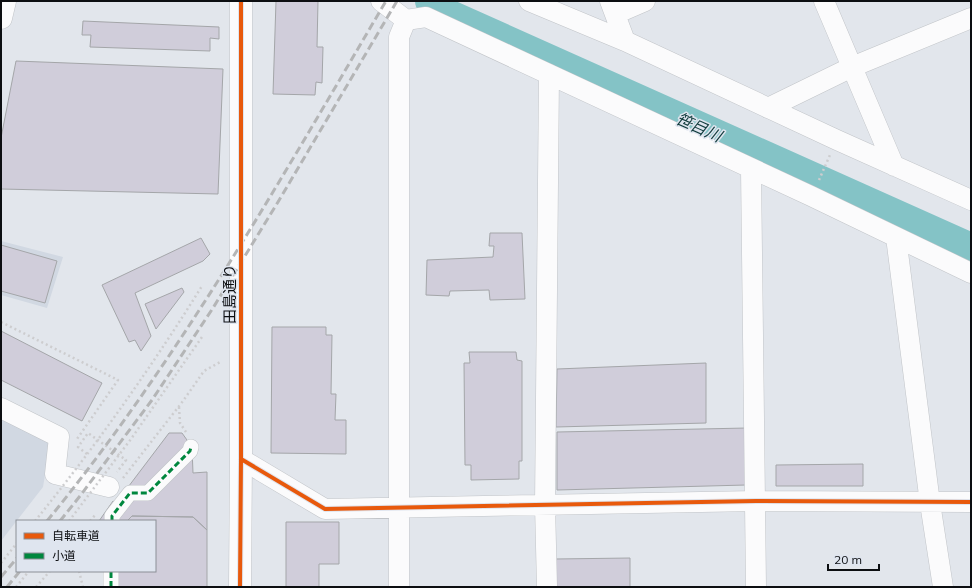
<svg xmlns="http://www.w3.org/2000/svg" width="972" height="588" font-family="Mulish,'Noto Sans JP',sans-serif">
	<rect width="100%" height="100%" fill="#e2e6ec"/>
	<path fill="#d1d8e2" d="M1,241L63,257L47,308L1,295Z
		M1,414L51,439L43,487L1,541Z"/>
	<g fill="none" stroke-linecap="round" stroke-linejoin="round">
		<path stroke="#84c3c6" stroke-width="30" d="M430,1L439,10L971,248"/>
	</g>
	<path fill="#d0cdda" stroke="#a4a6a9" d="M276,1H318L317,47H323L322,83L316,82L315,95L273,94Z
		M83,21L219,27V39L210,38V51L90,47L91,35H82Z
		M16,61L223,69L218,194L1,189V138Z
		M490,233H522L525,299L490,300L489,290L450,291L449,296L426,295L427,260L493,257L494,246H489Z
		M201,238L210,254L203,261L135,293L151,336L141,351L135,340L129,342L102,285Z
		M1,245L57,261L45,303L1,291Z
		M182,288L184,292L156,329L145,304Z
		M272,327H326V335H332L331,394H336L335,420H346V454L271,453Z
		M1,331L102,383L82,421L1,380Z
		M469,352H516L517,360L522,361V461H519V479L471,480V465H465L464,363H470Z
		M706,363V423L556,427L557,369Z
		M747,428L746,485L557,490V432Z
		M169,433H182L187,440V447L192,448L193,473L207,472V530L193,517L132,516L127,521H99L113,501L116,503Z
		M863,464V486H776V465Z
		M132,516L193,517L207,530V587H117V571H155V521H127Z
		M286,522H339V564H319V587H286Z
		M630,558V587H555V559Z"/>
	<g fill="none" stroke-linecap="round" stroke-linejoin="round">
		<g stroke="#c1c4c8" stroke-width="16">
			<path id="pedestrian" d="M112,521V516L130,493H148L190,451L191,447
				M111,587V571"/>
		</g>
		<g stroke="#c1c4c8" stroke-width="21">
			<path id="minor" d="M381,1L406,20L399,37V587
				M529,1L625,41L837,140L971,200
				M610,1L625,41
				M824,1L894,166
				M615,14L645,1
				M406,20L426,17L811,196L971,273
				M768,108L852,67L971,18
				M751,169L756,587
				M896,237L930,503L943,587
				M1,408L59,437L55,474L109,487
				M241,459L325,509L756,501L971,502
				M547,587L545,505L549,74"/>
		</g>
		<g stroke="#c1c4c8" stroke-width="23">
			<path id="tertiary" d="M1,18L5,1"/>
		</g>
		<g stroke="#c1c4c8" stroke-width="23">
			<path id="secondary" d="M240,587L241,459V1"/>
		</g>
		<path stroke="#cdcdcf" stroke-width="2.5" stroke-dasharray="2 3" stroke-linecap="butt" d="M819,180L830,155
			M1,322L118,380L77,439
			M179,407L180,423L186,432
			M87,454L78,447L88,433L126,460L117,472
			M123,478L183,401L204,371L222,361
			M90,521L96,514
			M1,563L17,543
			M79,571L83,587
			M16,587L29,571
			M36,587L50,571"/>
		<use href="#pedestrian" stroke="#fbfbfc" stroke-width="15"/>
		<use href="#minor" stroke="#fbfbfc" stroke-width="20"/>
		<use href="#tertiary" stroke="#fbfbfc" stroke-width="22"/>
		<use href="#secondary" stroke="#fbfbfc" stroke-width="22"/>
		<path stroke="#b4b5b6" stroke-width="3" stroke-dasharray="8 4" stroke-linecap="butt" d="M47,521C178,361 281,179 386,1
			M60,521L80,496L152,400L213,308L278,202L397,1
			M1,577L17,558
			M7,587L20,571"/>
		<path stroke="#cdcdcf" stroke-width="2.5" stroke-dasharray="2 3" stroke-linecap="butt" d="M35,521C95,447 151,368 202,286
			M69,521L131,439L202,337"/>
		<path stroke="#00873e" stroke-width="3" stroke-dasharray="6 3" stroke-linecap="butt" d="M112,521V516L130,493H148L190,451L191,447
			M111,587V571"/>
		<g stroke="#dfe5ef" stroke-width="6">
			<path id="cycleway" d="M241,459L325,509L756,501L971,502
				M240,587L241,459V1"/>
		</g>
		<use href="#cycleway" stroke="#e8590c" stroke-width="4"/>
	</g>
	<g text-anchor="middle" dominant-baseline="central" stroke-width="3" stroke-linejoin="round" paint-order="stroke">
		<g font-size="15" fill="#0c0e11" stroke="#dfe5ef">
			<text transform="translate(229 294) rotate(-90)">田島通り</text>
		</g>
		<g font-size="16" font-style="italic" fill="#103b3c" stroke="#dfe5ef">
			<text transform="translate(699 127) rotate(24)">笹目川</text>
		</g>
	</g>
	<rect width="972" height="588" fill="none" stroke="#0c0e11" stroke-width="4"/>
	<rect x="16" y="520" width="140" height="52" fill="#dfe5ef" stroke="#8b8f96"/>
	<rect x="24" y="533" width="20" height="6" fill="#e8590c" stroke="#8b8f96"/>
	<text x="52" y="540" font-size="12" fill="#0c0e11">自転車道</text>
	<rect x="24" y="553" width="20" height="6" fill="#00873e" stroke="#8b8f96"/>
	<text x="52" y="560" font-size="12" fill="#0c0e11">小道</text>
	<path d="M828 564v6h51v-6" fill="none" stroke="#0c0e11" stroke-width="2"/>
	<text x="834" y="564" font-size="12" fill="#0c0e11" stroke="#dfe5ef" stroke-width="3" paint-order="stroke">20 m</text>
</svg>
